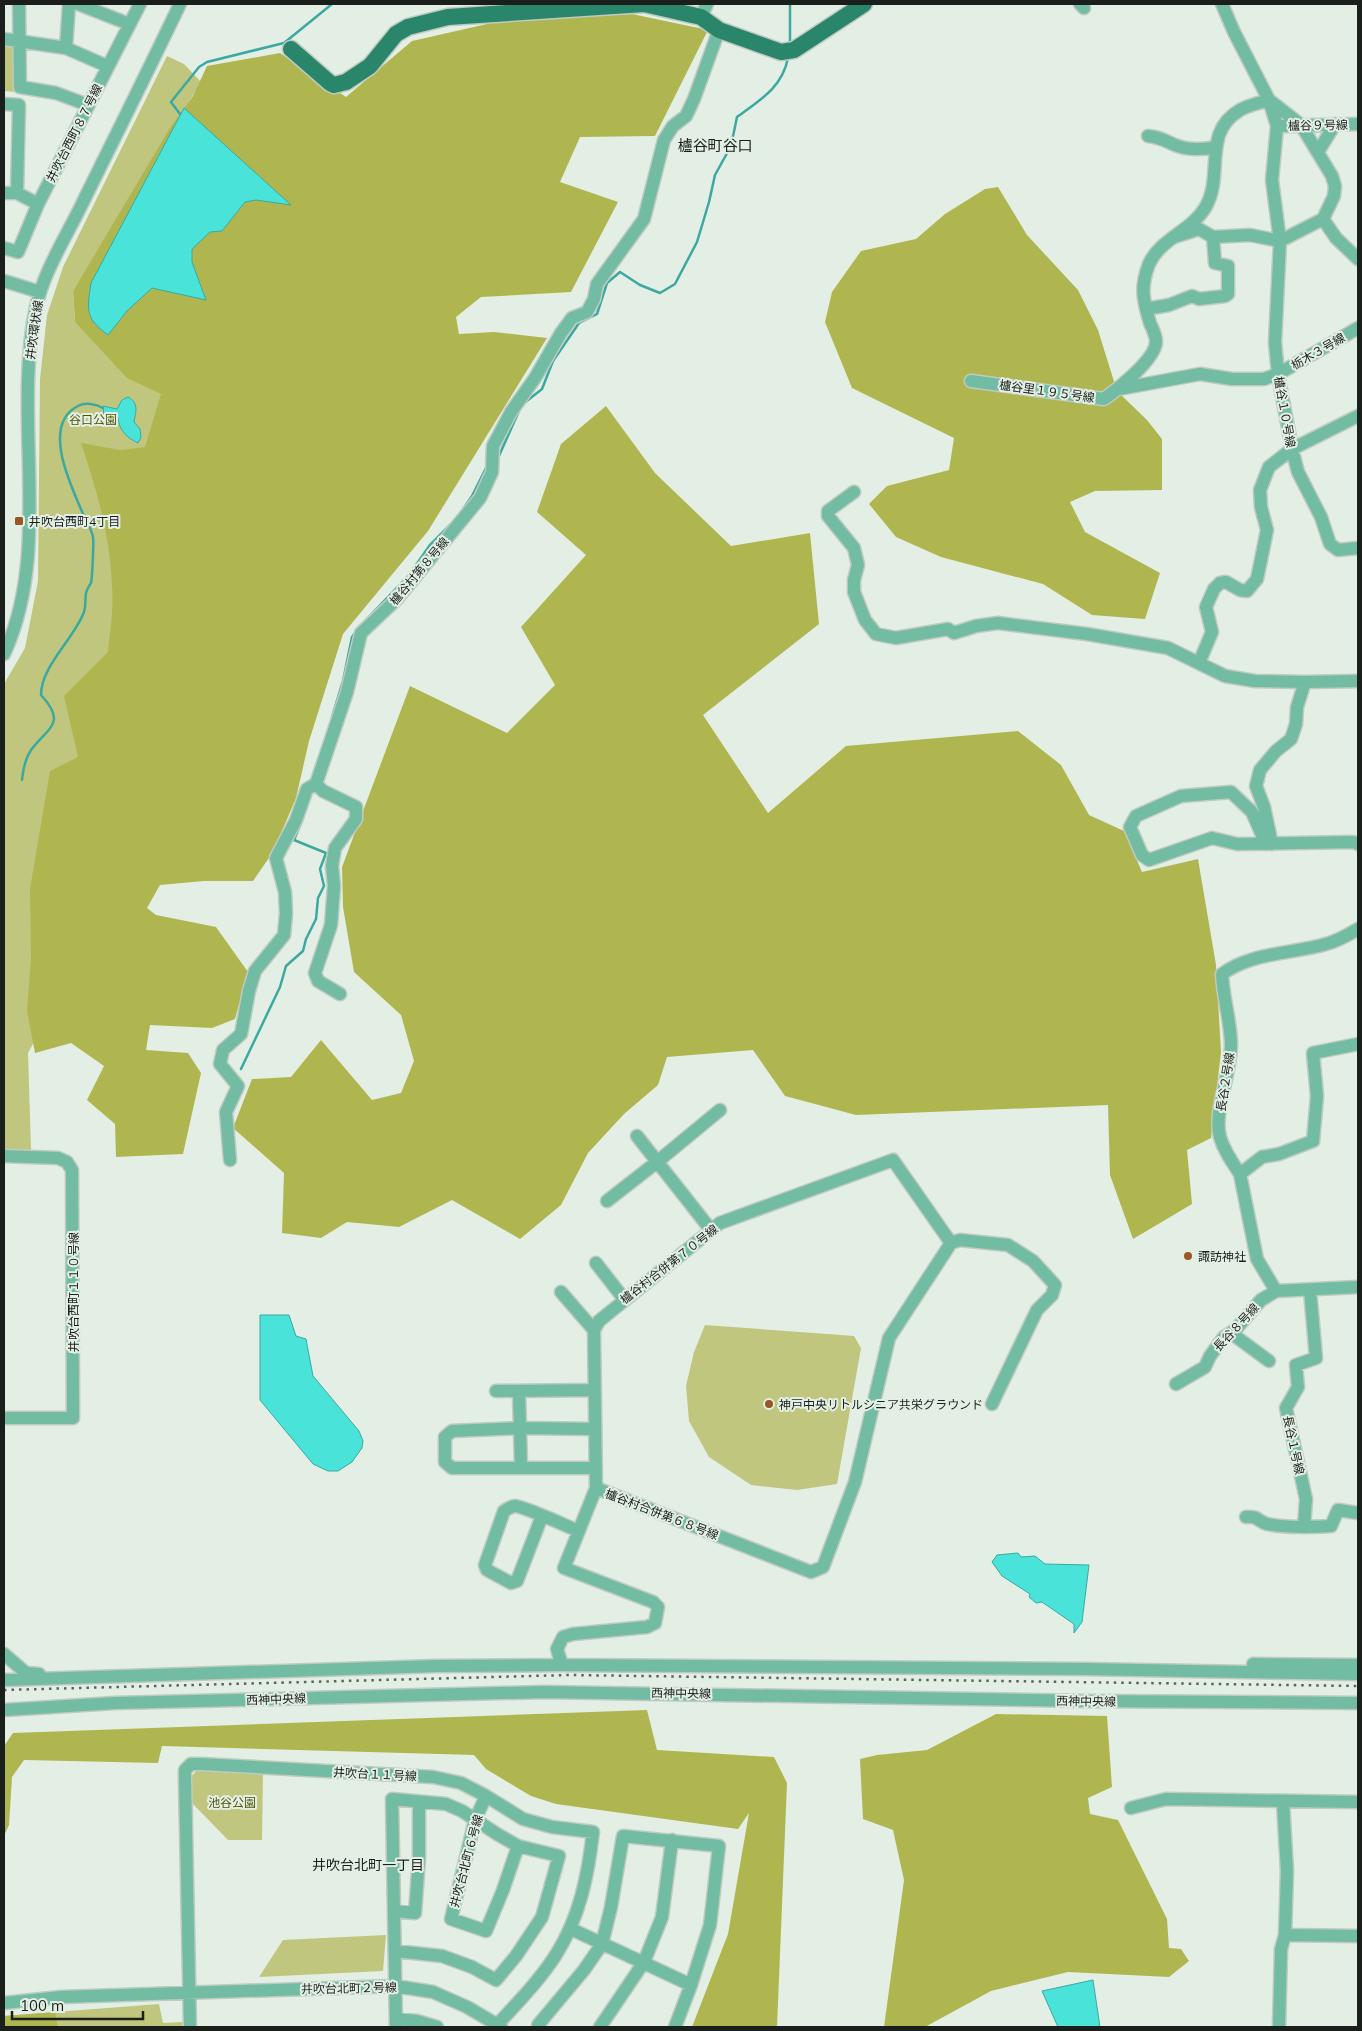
<svg xmlns="http://www.w3.org/2000/svg" width="1362" height="2031" font-family="Mulish,'Noto Sans JP',sans-serif">
	<rect width="100%" height="100%" fill="#e3efe5"/>
	<path fill="#c0c67e" d="M4,45L16,46L17,92L4,91Z
		M167,56L184,64L201,82L73,291L75,322L172,397L119,615L48,1016L28,1053L31,1150H4V684L25,648L38,581L40,379L47,315L63,267Z
		M705,1325L854,1336L861,1348L837,1484L797,1490L751,1485L709,1457L689,1421L686,1386L694,1352Z
		M197,1770L263,1772L262,1840H228L193,1804L191,1777Z
		M386,1935L383,1971L259,1977L283,1940Z
		M159,2004L163,2023L182,2022V2027H4V2016Z"/>
	<path fill="#b0b64f" d="M632,14L708,30L655,136L580,137L560,182L618,202L571,292L481,297L456,317L459,334L494,332L547,338L428,531L343,634L309,741L296,798L273,852L253,881H204L160,885L147,908L156,915L216,927L248,972L235,1019L212,1028L150,1025L146,1050L188,1053L201,1073L183,1154L116,1157L115,1124L87,1100L104,1066L71,1043L35,1053L27,1011L31,958L30,889L50,771L78,757L64,696L108,652C110,631 114,608 112,586C110,535 97,491 81,443L120,450L145,447L161,394L127,378L75,322L73,291L170,128L193,96L207,66L280,53L346,97L412,41L496,22Z
		M998,187L1027,235L1078,290L1098,330L1117,391L1147,420L1162,439V490L1095,491L1070,502L1085,532L1160,573L1145,619L1092,615L1043,584L941,557L896,537L869,504L887,486L949,470L954,438L852,388L825,322L832,292L861,251L916,239L945,214L985,189Z
		M606,406L655,473L731,546L810,533L819,624L703,715L768,813L846,746L1018,731L1061,765L1089,815L1124,831L1142,872L1198,859L1216,965L1221,1052L1211,1138L1187,1150L1192,1204L1133,1239L1110,1175L1108,1105L856,1115L785,1096L753,1050L667,1057L658,1085L624,1114L588,1153L561,1205L520,1239L452,1200L399,1227L347,1222L321,1238L282,1233L284,1173L233,1128L252,1079L291,1077L321,1040L372,1100L401,1093L414,1061L401,1015L354,972L343,907L342,867L410,686L507,733L555,685L521,627L586,555L537,512L561,444Z
		M647,1710L657,1750L774,1757L787,1783L777,2027H692L728,1934L749,1813L738,1829L556,1804L531,1796L486,1769L474,1755L162,1746L158,1763L24,1760L12,1777L9,1825L4,1836V1746L13,1733Z
		M996,1714L1107,1716L1112,1787L1088,1798L1090,1814L1118,1820L1167,1919L1169,1948L1181,1949L1189,1961L1169,1977L1068,1972L991,1991L925,2027H884L904,1880L893,1830L863,1819L860,1759L877,1755L927,1750Z
		M55,2012L58,2027H4V2016Z"/>
	<path fill="#4ae3d9" stroke="#3ca8a0" d="M184,108L291,205L256,200L245,202L222,231L210,232L192,249V262L206,300L152,288L127,311L108,335C85,318 87,311 91,283Z
		M128,397C139,403 136,411 134,422L140,429L141,437L138,443C127,438 119,430 118,418H104L103,406L117,409L122,400Z
		M260,1315H289L296,1336L306,1339L313,1376L359,1431L363,1441L362,1448L352,1462L338,1471H328L313,1464L260,1400Z
		M1018,1553L1021,1557L1035,1556L1045,1564L1089,1565L1082,1622L1074,1633V1624L1042,1602L1036,1603L1029,1597L1030,1594L1002,1576L992,1562L997,1555Z
		M1093,1980L1100,2027H1058L1042,1991Z"/>
	<g fill="none" stroke-linecap="round" stroke-linejoin="round">
		<path stroke="#3ca8a0" stroke-width="2.5" d="M790,4V45
			M180,114L171,102L199,67L207,62L284,43L332,4
			M523,404L542,389L553,361L579,323L597,314L607,283L620,272L640,285L660,293L675,284L697,242L709,202L715,175L731,146L737,117C760,100 782,88 788,58
			M498,458L519,411
			M459,515L472,496L487,466
			M365,621L409,575L430,545L454,521
			M332,717L343,681L352,637L355,633
			M22,780C23,769 25,759 31,750C47,728 68,724 41,695C41,666 74,639 84,612C86,606 85,599 86,593C87,589 89,586 91,583C92,579 94,542 93,537C92,530 87,523 84,516C72,488 40,425 78,406C85,402 96,404 103,408
			M241,1069L280,987L286,966L303,951L306,939L316,919L318,898L324,886L320,869L326,853L294,840L303,818"/>
		<g stroke="#bfcac1" stroke-width="15">
			<path id="minor" d="M19,4L20,87L56,93L88,105
				M78,4L129,24
				M1080,4L1084,8
				M1222,4L1234,32L1269,100L1277,126L1272,180L1280,241L1275,342L1278,374L1292,449L1298,472L1321,517L1330,544L1338,550L1358,548
				M701,17L707,4
				M4,39L66,48L107,66
				M66,48L69,4
				M4,104L19,105L17,193L38,204
				M1277,126L1358,124
				M1148,136C1159,137 1164,140 1175,145C1187,150 1203,150 1215,147
				M1318,152L1335,124
				M4,193H17
				M1323,219L1336,238L1358,259
				M4,248L18,252L38,204L140,4
				M4,281L40,292
				M1146,309L1169,305L1192,296L1199,299L1225,296L1228,294V266L1215,263L1213,237
				M971,381L1104,399C1118,389 1157,358 1156,341C1156,335 1152,328 1150,323C1143,300 1140,287 1149,264C1160,239 1191,231 1205,208C1225,175 1201,133 1240,110C1249,105 1260,103 1269,100L1301,125L1332,176L1335,186L1334,196L1323,219L1280,241L1250,235L1213,237L1199,229L1174,237
				M1119,389L1200,374L1232,379H1264L1278,374L1358,328
				M854,492L828,511V516L854,548L858,565L854,580V592L865,620L876,634L896,638L948,629L954,633L976,626L998,623L1087,634L1168,648L1225,676L1255,681L1305,682
				M4,654C53,549 12,418 36,307C44,271 66,237 82,204C115,137 148,71 180,4
				M1199,663L1212,632L1206,607L1214,589L1220,583L1226,582L1240,590L1247,591L1257,579L1263,550L1267,530L1261,507L1260,490L1269,467L1292,449L1358,416
				M316,784L323,791L356,807V819L335,848L332,866L334,886L331,925L315,973L318,981L340,994
				M1266,844L1252,812L1231,792L1181,796L1136,816L1130,827L1142,855L1149,860L1212,838L1237,844L1353,842L1358,844
				M1272,844L1264,807L1256,786L1260,770L1276,751L1291,739L1296,724L1297,707L1305,682L1358,681
				M1358,929C1348,935 1338,941 1326,944C1292,954 1252,952 1222,974C1223,997 1230,1019 1231,1042C1232,1072 1213,1111 1220,1137C1224,1151 1232,1162 1240,1174L1262,1157L1279,1154L1313,1141L1317,1096L1313,1053L1358,1044
				M637,1136L711,1230
				M4,1156L58,1158L67,1162L72,1170L73,1418H4
				M230,1160L226,1112L238,1086L220,1064L223,1050L241,1034L249,991L255,971L284,935L286,914L285,892L276,858L296,820L307,789L316,784L347,692L361,633L397,599L480,498L492,472L493,446L511,412L535,378L561,333L572,318L587,312L594,299L597,284L644,219L664,140L673,126L686,116L694,99L719,30
				M1240,1174L1257,1259L1276,1291
				M607,1201L657,1162L720,1110
				M596,1263L624,1299
				M561,1292L594,1330
				M1231,1333L1269,1361
				M1176,1384L1205,1367L1210,1356L1224,1337L1235,1330L1261,1300L1276,1291L1358,1287
				M496,1391L594,1390
				M519,1392L521,1467
				M595,1429L521,1428L452,1431L445,1437V1462L452,1468H595
				M596,1488L811,1572L823,1567L855,1482L889,1338L951,1243L960,1240L1008,1245L1033,1261L1055,1285L1052,1295L1037,1310L992,1404
				M542,1516L517,1581L511,1583L487,1570L485,1565L504,1511C508,1509 511,1506 515,1506C526,1507 566,1526 579,1531
				M1246,1517C1259,1516 1257,1521 1267,1524C1288,1528 1310,1527 1331,1526L1338,1510L1358,1513
				M1304,1527L1306,1499L1286,1408L1298,1387L1296,1365L1316,1358L1310,1290
				M4,1654L26,1673L39,1674
				M1253,1664L1358,1665
				M562,1665L557,1649L563,1637L573,1634L647,1627L655,1623L658,1607L653,1602L564,1568L596,1488L594,1330L599,1321L720,1223L893,1160L951,1243
				M4,1680L436,1666L559,1665L1085,1669L1358,1674
				M4,1710L115,1703L544,1692L1086,1701L1358,1703
				M486,1796L475,1820L451,1919L486,1931L503,1890L518,1846
				M1131,1808L1166,1799L1358,1802
				M395,1911L415,1913L419,1858V1802
				M1285,1935L1358,1936
				M395,1951L442,1956L472,1967L496,1980L516,1956L542,1917L559,1856L518,1846L497,1834L462,1811L446,1804L392,1799L396,2027
				M4,2003L61,1997L395,1986L433,1992L467,2007L501,2027
				M396,2019L417,2021L437,2027
				M190,2027L185,1778V1770L191,1764H201L433,1777L461,1783L486,1796L523,1819L552,1827L593,1832C588,1875 580,1916 557,1953C541,1979 518,2002 498,2024
				M540,2027L538,2025L584,1970L602,1944L611,1907L623,1836L719,1846L710,1925L691,1985C651,1966 611,1948 571,1929
				M600,2027L644,1962L662,1917L672,1840
				M675,2027L691,1985
				M1279,2027L1281,1949L1285,1935L1287,1871L1283,1802"/>
		</g>
		<g stroke="#bfcac1" stroke-width="19">
			<path id="major" d="M291,49L330,83L334,85L346,82L370,66L396,34L408,27L448,17L644,4L701,17L719,30L781,52L794,50L864,4"/>
		</g>
		<use href="#minor" stroke="#71bca2" stroke-width="12"/>
		<use href="#major" stroke="#2a866b" stroke-width="16"/>
		<path stroke="#5c635d" stroke-width="2.5" stroke-dasharray="2.5 5" stroke-linecap="butt" d="M4,1690L569,1675L1358,1686"/>
	</g>
	<g fill="#985724" stroke="#e3efe5" stroke-width="2">
		<rect x="14" y="516" width="10" height="10" rx="2.5"/>
		<circle cx="1188" cy="1256" r="5"/>
		<circle cx="769" cy="1404" r="5"/>
	</g>
	<g text-anchor="middle" dominant-baseline="central" stroke-width="4" stroke-linejoin="round" paint-order="stroke">
		<g font-size="12" fill="#1b1f1b" stroke="#e3efe5">
			<text transform="translate(1318 125) rotate(-1)">櫨谷９号線</text>
			<text transform="translate(74 133) rotate(-63)">井吹台西町８７号線</text>
			<text transform="translate(34 330) rotate(-82)">井吹環状線</text>
			<text transform="translate(1318 351) rotate(-30)">栃木３号線</text>
			<text transform="translate(1047 391) rotate(8)">櫨谷里１９５号線</text>
			<text transform="translate(1285 412) rotate(80)">櫨谷１０号線</text>
			<text transform="translate(419 571) rotate(-50)">櫨谷村第８号線</text>
			<text transform="translate(1225 1082) rotate(-81)">長谷２号線</text>
			<text transform="translate(669 1264) rotate(-38)">櫨谷村合併第７０号線</text>
			<text transform="translate(73 1292) rotate(-90)">井吹台西町１１０号線</text>
			<text transform="translate(1236 1327) rotate(-47)">長谷８号線</text>
			<text transform="translate(1294 1445) rotate(78)">長谷１号線</text>
			<text transform="translate(662 1514) rotate(21)">櫨谷村合併第６８号線</text>
			<text transform="translate(681 1693) rotate(1)">西神中央線</text>
			<text transform="translate(276 1699) rotate(-2)">西神中央線</text>
			<text transform="translate(1086 1701) rotate(1)">西神中央線</text>
			<text transform="translate(375 1774) rotate(3)">井吹台１１号線</text>
			<text transform="translate(466 1861) rotate(-75)">井吹台北町６号線</text>
			<text transform="translate(349 1988) rotate(-1)">井吹台北町２号線</text>
		</g>
		<g font-size="12" fill="#515503" stroke="#e3efe5">
			<text x="93" y="419">谷口公園</text>
			<text x="232" y="1802">池谷公園</text>
		</g>
		<g font-size="12" fill="#1b1f1b" stroke="#e3efe5" text-anchor="start">
			<text x="29" y="521">井吹台西町4丁目</text>
			<text x="1198" y="1256">諏訪神社</text>
			<text x="779" y="1404">神戸中央リトルシニア共栄グラウンド</text>
		</g>
		<g font-size="14" fill="#1b1f1b" stroke="#e3efe5">
			<text x="368" y="1865">井吹台北町一丁目</text>
		</g>
		<g font-size="15" fill="#1b1f1b" stroke="#e3efe5">
			<text x="715" y="145">櫨谷町谷口</text>
		</g>
	</g>
	<rect width="1362" height="2031" fill="none" stroke="#1b1f1b" stroke-width="10"/>
	<path d="M12 2011v8h131v-8" fill="none" stroke="#1b1f1b" stroke-width="2.5"/>
	<text x="20" y="2011" font-size="15" fill="#1b1f1b" stroke="#e3efe5" stroke-width="4" paint-order="stroke">100 m</text>
</svg>
